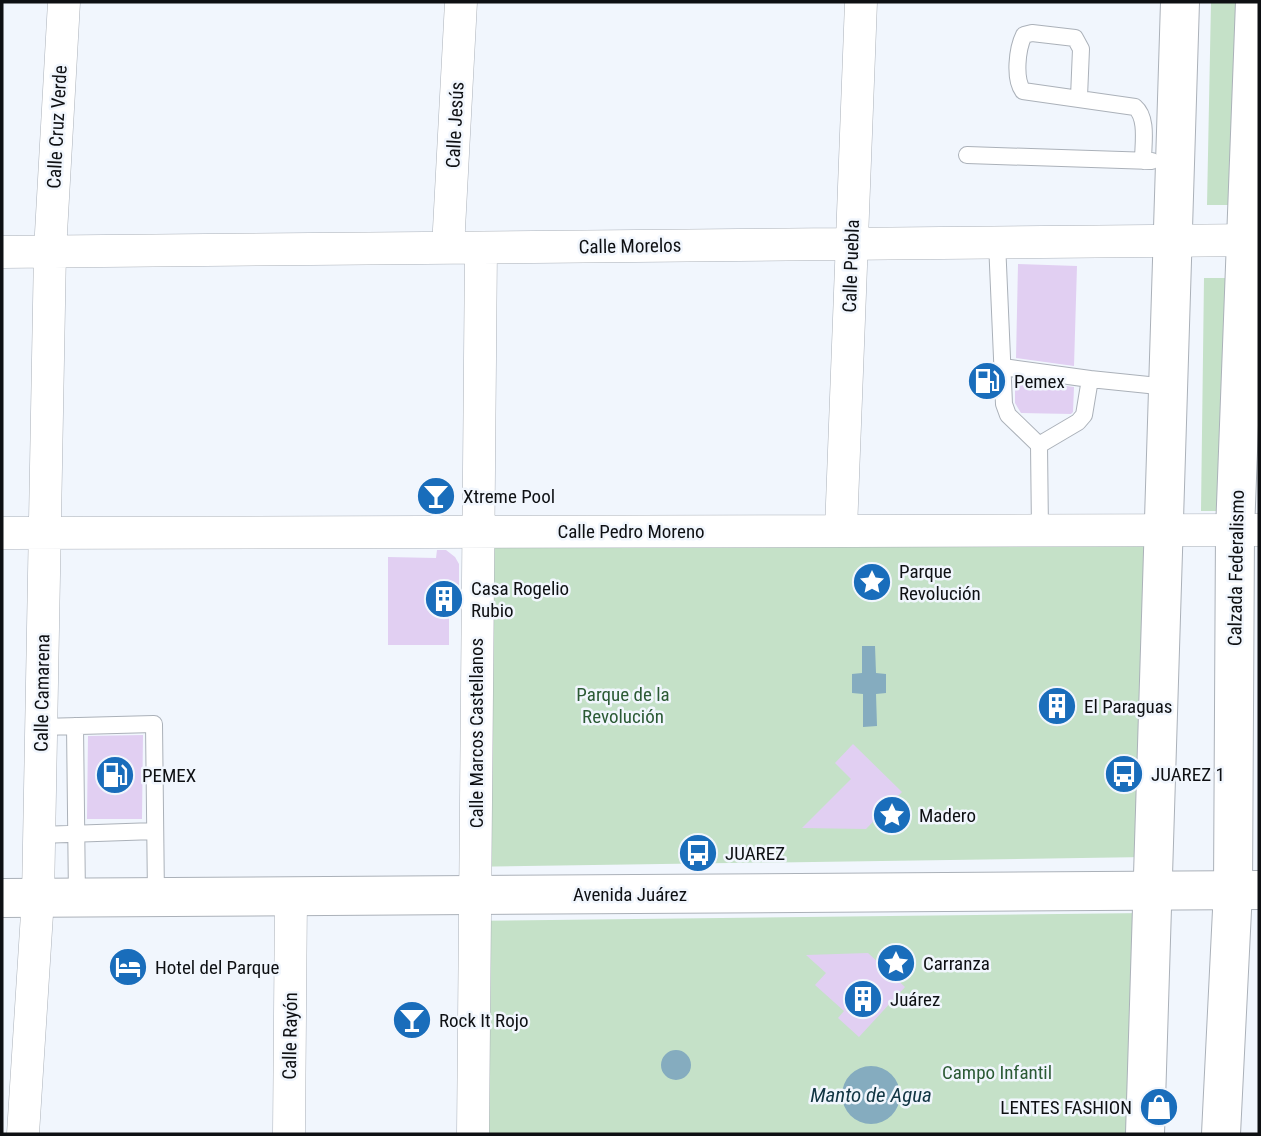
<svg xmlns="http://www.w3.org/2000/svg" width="1261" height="1136" font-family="'Roboto Condensed',sans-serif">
	<rect width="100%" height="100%" fill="#f1f6fd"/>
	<path fill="#c5e1c8" d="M1211,2H1243L1239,205H1207Z
		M1204,278H1235L1231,511H1201Z
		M462,544L1154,546L1147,857L463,867Z
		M1145,913L1140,1134H465L464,921Z"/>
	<path fill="#85acbf" d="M862,646H875L876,673L886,674V693L876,694L877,726L863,727V694L852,693V674L862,673Z
		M661 1065a15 15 0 1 1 30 0a15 15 0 1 1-30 0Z
		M842 1095a29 29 0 1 1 58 0a29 29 0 1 1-58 0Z"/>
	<path fill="#e1cff2" d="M1018,264L1077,266L1074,366L1016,358Z
		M1015,379L1074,387L1073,412L1071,414L1021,413L1015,403Z
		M437,550H446L455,557L459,564V604H449V645H388V557L436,558Z
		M1045 705a12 12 0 1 1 24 0a12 12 0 1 1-24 0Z
		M143,735L142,819H87L88,736Z
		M853,744L902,792L866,829L802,828L851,779L835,763Z
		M868,953L905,987L859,1037L838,1018L844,1011L815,985L826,973L806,955Z"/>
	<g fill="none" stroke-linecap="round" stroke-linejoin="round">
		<g stroke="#abb1b9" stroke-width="18">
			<path id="service" d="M1079,97L1081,49L1075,38L1032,33L1024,35C1017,49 1014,79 1023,91L1135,107C1148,118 1143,144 1143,161
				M967,155L1152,161
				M997,242L1004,404L1008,415L1039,445L1040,531
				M1003,367L1090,379
				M1039,445L1078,422L1084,415L1090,379L1168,387
				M75,726L77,898
				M41,727L154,724L156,897
				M39,835L155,831"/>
		</g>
		<g stroke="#abb1b9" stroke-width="33">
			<path id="minor" d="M448,248L461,2
				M2,252L1259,240
				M841,530L861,2
				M2,533L1259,530
				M23,1134L38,898L50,251L64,2
				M289,1134L291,896
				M473,1134L481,248"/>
		</g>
		<g stroke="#abb1b9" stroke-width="40">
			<path id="secondary" d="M2,898L1259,890"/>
		</g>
		<g stroke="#abb1b9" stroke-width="40">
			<path id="primary" d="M1145,1134L1180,2
				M1221,1134L1233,890L1235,531L1255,2"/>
		</g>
		<use href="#service" stroke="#fff" stroke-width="16"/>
		<use href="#minor" stroke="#fff" stroke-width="32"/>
		<use href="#secondary" stroke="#fff" stroke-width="38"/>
		<use href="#primary" stroke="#fff" stroke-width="38"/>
	</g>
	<defs>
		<g id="fuel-disc" transform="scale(2.0125)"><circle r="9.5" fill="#196dbb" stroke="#f1f6fd"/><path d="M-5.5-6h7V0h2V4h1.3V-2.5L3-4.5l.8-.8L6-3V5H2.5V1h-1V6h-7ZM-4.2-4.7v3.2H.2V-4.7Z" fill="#fff"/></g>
		<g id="bar-disc" transform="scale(2.0125)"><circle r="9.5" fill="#196dbb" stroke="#f1f6fd"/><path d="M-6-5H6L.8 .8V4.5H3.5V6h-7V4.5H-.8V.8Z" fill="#fff"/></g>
		<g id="sight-disc" transform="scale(2.0125)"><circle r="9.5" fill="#196dbb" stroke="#f1f6fd"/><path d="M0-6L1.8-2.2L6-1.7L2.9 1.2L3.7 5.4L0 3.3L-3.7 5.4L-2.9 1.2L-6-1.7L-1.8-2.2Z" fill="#fff"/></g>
		<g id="building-disc" transform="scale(2.0125)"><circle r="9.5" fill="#196dbb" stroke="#f1f6fd"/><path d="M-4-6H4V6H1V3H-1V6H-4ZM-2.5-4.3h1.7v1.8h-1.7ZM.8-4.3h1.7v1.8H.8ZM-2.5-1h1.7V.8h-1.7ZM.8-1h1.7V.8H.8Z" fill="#fff"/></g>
		<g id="bus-disc" transform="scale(2.0125)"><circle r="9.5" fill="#196dbb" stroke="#f1f6fd"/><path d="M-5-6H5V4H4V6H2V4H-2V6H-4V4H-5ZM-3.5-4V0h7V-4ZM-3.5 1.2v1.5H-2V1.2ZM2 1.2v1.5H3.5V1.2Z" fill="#fff"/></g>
		<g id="hotel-disc" transform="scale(2.0125)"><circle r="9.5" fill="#196dbb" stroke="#f1f6fd"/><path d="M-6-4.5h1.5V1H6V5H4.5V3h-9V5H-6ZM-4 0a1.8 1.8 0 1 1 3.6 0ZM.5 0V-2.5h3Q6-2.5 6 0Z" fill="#fff"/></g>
		<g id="shop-disc" transform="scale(2.0125)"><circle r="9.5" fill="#196dbb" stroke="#f1f6fd"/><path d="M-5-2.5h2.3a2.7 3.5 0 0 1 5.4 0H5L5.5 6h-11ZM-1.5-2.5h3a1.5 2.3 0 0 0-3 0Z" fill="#fff"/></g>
	</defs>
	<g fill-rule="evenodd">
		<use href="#fuel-disc" x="987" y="381"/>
		<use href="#bar-disc" x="436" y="496"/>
		<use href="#sight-disc" x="872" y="582"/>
		<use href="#building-disc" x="444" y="599"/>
		<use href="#building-disc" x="1057" y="706"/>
		<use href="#bus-disc" x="1124" y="774"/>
		<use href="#fuel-disc" x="115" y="775"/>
		<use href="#sight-disc" x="892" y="815"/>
		<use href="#bus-disc" x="698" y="853"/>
		<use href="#sight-disc" x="896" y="963"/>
		<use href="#hotel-disc" x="128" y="967"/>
		<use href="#building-disc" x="863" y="999"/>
		<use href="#bar-disc" x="412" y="1020"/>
		<use href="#shop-disc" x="1159" y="1107"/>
	</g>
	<g text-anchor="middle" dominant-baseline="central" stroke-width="5" stroke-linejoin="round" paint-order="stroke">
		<g font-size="19" fill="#0e1013" stroke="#f1f6fd">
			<text transform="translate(455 125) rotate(-87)">Calle Jesús</text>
			<text transform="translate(57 127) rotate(-87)">Calle Cruz Verde</text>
			<text transform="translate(630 246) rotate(-1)">Calle Morelos</text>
			<text transform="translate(851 266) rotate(-88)">Calle Puebla</text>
			<text x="631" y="531">Calle Pedro Moreno</text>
			<text transform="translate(1236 568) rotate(-89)">Calzada Federalismo</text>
			<text transform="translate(42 693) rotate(-89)">Calle Camarena</text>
			<text transform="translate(476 733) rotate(-90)">Calle Marcos Castellanos</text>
			<text x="630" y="894">Avenida Juárez</text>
			<text transform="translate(290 1036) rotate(-89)">Calle Rayón</text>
		</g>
		<g font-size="19" fill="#0e1013" stroke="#f1f6fd" text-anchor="start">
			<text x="1014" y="381">Pemex</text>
			<text x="463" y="496">Xtreme Pool</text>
			<text x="899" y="571">Parque<tspan x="899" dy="22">Revolución</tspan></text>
			<text x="471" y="588">Casa Rogelio<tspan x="471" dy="22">Rubio</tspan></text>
			<text x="1084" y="706">El Paraguas</text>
			<text x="1151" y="774">JUAREZ 1</text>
			<text x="142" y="775">PEMEX</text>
			<text x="919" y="815">Madero</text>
			<text x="725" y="853">JUAREZ</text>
			<text x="923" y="963">Carranza</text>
			<text x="155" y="967">Hotel del Parque</text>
			<text x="890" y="999">Juárez</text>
			<text x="439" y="1020">Rock It Rojo</text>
			<text x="1132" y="1107" text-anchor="end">LENTES FASHION</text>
		</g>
		<g font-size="19" fill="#2b5a34" stroke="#f1f6fd">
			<text x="623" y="694">Parque de la<tspan x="623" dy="22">Revolución</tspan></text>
			<text x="997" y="1072">Campo Infantil</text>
		</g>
		<g font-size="21" font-style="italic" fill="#113543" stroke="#f1f6fd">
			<text x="871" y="1095">Manto de Agua</text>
		</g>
	</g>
	<rect width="1261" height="1136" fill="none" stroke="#0e1013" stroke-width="7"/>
</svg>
